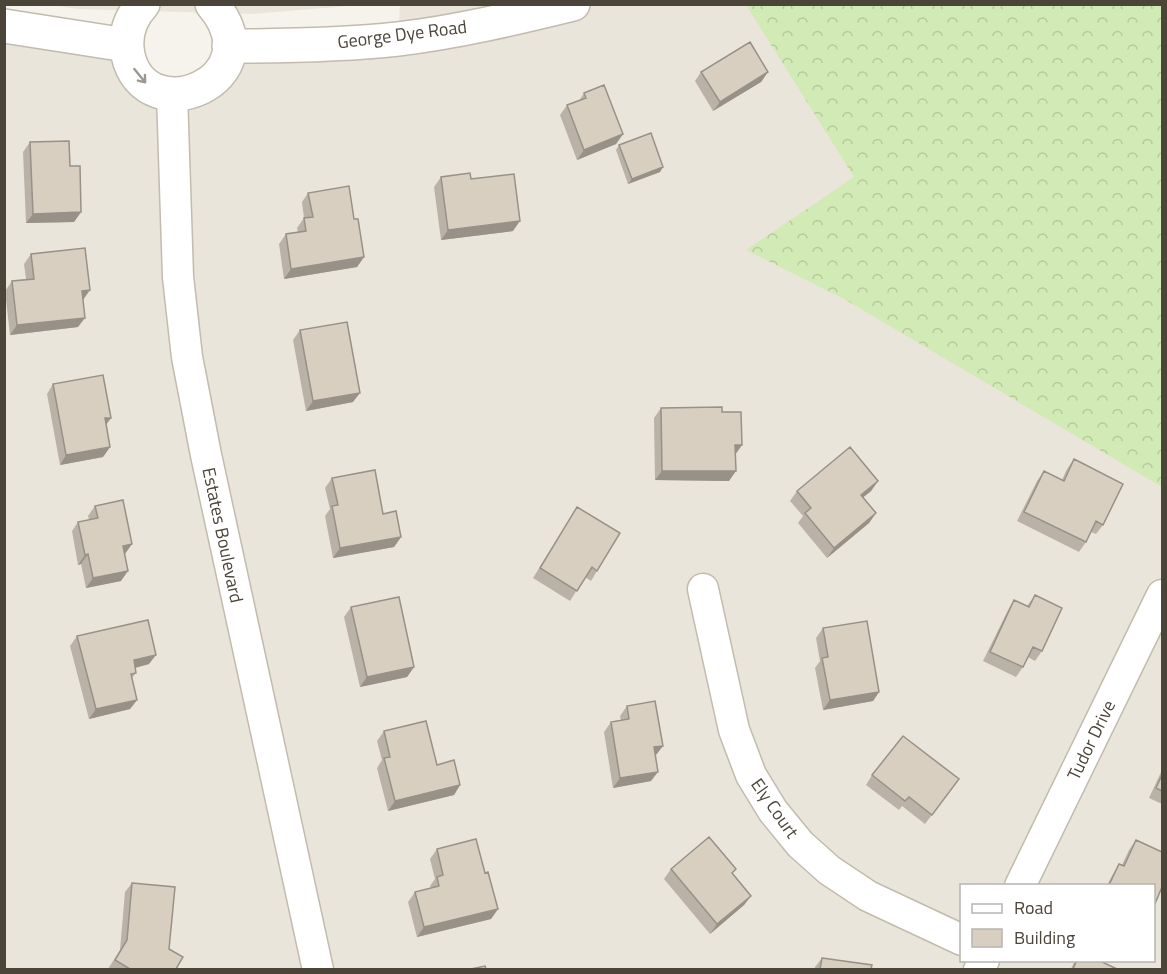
<svg xmlns="http://www.w3.org/2000/svg" width="1167" height="974" font-family="'Titillium Web',sans-serif">
	<defs>
		<pattern id="forest-crowns" width="20" height="18" patternUnits="userSpaceOnUse" patternTransform="scale(1.5)"><rect width="20" height="18" fill="#d2eab5"/><path d="M2 6a3 3 0 1 1 6 0M12 15a3 3 0 1 1 6 0" fill="none" stroke="#b6ca9c"/></pattern>
	</defs>
	<rect width="100%" height="100%" fill="#f6f3ec"/>
	<path fill="#eae5da" fill-rule="evenodd" d="M52,5H361L250,14L77,9Z
		M400,5H1162V969H5L4,26L88,40L158,91L227,60L398,39ZM962,886H1154V960H962Z"/>
	<path fill="url(#forest-crowns)" d="M746,5H1162V487L844,299L746,250L854,177Z"/>
	<g fill="none" stroke-linecap="round" stroke-linejoin="round">
		<g stroke="#c2bbae" stroke-width="33">
			<path id="minor" d="M172,94L178,277L187,357L206,455L318,970
				M703,589L734,730L751,775L773,811L800,844L829,870L868,896L962,940
				M1020,886L1162,595
				M979,970L984,960"/>
		</g>
		<g stroke="#c2bbae" stroke-width="36">
			<path id="tertiary" d="M143,4C130,18 124,35 128,55C145,134 277,80 212,4
				M4,26L126,45
				M229,46C285,46 343,45 398,39C457,32 516,18 573,4"/>
		</g>
		<use href="#minor" stroke="#fff" stroke-width="30"/>
		<use href="#tertiary" stroke="#fff" stroke-width="33"/>
	</g>
	<path fill="#bab2a6" d="M701,72H768L761,82L713,111L695,81Z
		M584,93L623,134L616,144L577,160L560,115L567,105L579,101Z
		M30,142L81,212L74,222L26,223L23,152Z
		M619,145L663,167L660,172L628,184L616,150Z
		M441,177L471,179L513,231L441,240L434,187Z
		M308,193L354,219L364,257L357,267L284,279L279,244L286,234L298,232L297,228L304,218L302,202Z
		M31,254L83,300L78,327L10,335L5,291L12,281L26,279L24,264Z
		M300,330L353,402L306,411L293,340Z
		M53,384L111,418L106,425L110,447L103,457L60,465L47,394Z
		M661,408L722,412L742,445L736,453L729,481L655,480L654,418Z
		M1074,459L1103,525L1096,534L1091,532L1086,542L1079,552L1017,521L1037,481L1044,471L1062,480L1067,469Z
		M332,478L383,514L401,537L394,547L333,558L325,516L330,509L325,488Z
		M878,481L871,491L863,497L876,513L869,523L827,558L798,523L803,516L790,501L797,491Z
		M95,506L132,544L124,554L121,581L86,588L81,564L78,565L72,531L78,522L89,520L88,516Z
		M577,507L597,571L591,581L585,577L570,601L533,578Z
		M1035,595L1042,651L1035,661L1028,657L1023,667L1016,677L983,661L1008,610L1014,600L1027,606Z
		M351,607L414,667L407,677L360,687L344,617Z
		M823,628L879,692L873,701L823,710L815,668L820,661L816,638Z
		M77,636L149,664L135,668L136,673L132,678L137,700L130,709L89,719L70,646Z
		M627,706L663,746L655,755L651,781L613,788L604,732L611,722L621,720L620,716Z
		M384,731L437,765L460,785L454,795L388,811L377,768L382,760L377,741Z
		M1162,770V804L1149,798Z
		M872,775L959,779L925,824L902,806L899,810L866,785Z
		M1136,840L1154,885H1107L1113,874L1119,864L1122,865L1129,850Z
		M437,849L485,873L498,909L491,919L417,937L408,902L415,892L431,888L430,886L435,879L430,859Z
		M671,869L733,874L751,896L744,905L710,934L664,879Z
		M132,883L169,949L176,969H108L120,950L125,892Z
		M822,958L871,969H815V967Z
		M1075,960H1098L1117,969H1071Z"/>
	<path fill="#979187" d="M768,72L761,82L713,111L720,102Z
		M623,134L616,144L577,160L584,150Z
		M663,167L660,172L628,184L632,179Z
		M81,212L74,222L26,223L33,214Z
		M520,221L513,231L441,240L448,230Z
		M364,257L357,267L284,279L291,269Z
		M90,290L83,300L82,291Z
		M85,318L78,327L10,335L17,325Z
		M360,393L353,402L306,411L313,401Z
		M105,418H111L104,427Z
		M735,445H742L735,455Z
		M110,447L103,457L60,465L66,455Z
		M662,471H736L729,481L655,480Z
		M878,481L871,491L854,505L861,495Z
		M876,513L869,523L827,558L834,548Z
		M401,537L394,547L333,558L340,548Z
		M132,544L125,554L116,556L123,546Z
		M88,554L81,564L78,565L85,555Z
		M128,571L121,581L86,588L93,578Z
		M156,655L149,664L127,670L134,660Z
		M414,667L407,677L360,687L367,677Z
		M879,692L873,701L823,710L830,700Z
		M137,700L130,709L89,719L96,709Z
		M663,746L656,755L647,757L654,747Z
		M658,772L651,781L613,788L620,778Z
		M460,785L454,795L388,811L395,801Z
		M751,896L744,905L710,934L717,924Z
		M498,909L491,919L417,937L424,927Z"/>
	<path fill="#d8cfc1" stroke="#979187" stroke-width="1.5" d="M750,42L768,72L720,102L701,72Z
		M604,85L623,134L584,150L567,105L586,98L584,93Z
		M651,133L663,167L632,179L619,145Z
		M69,141L70,166H80L81,212L33,214L30,142Z
		M470,173L471,179L514,174L520,221L448,230L441,177Z
		M349,186L354,219H358L364,257L291,269L286,234L306,231L304,218L313,217L308,193Z
		M85,248L90,290L82,291L85,318L17,325L12,281L34,279L31,254Z
		M347,322L360,393L313,401L300,330Z
		M103,375L111,418H105L110,447L66,455L53,384Z
		M722,407V412H741L742,445H735L736,471H662L661,408Z
		M850,447L878,481L861,495L876,513L834,548L805,513L811,508L797,491Z
		M1074,459L1123,484L1103,525L1096,521L1086,542L1024,512L1044,471L1064,481Z
		M375,470L383,514L396,511L401,537L340,548L332,506L338,505L332,478Z
		M123,500L132,544L123,546L128,571L93,578L88,554L85,555L78,522L98,518L95,506Z
		M577,507L620,533L597,571L592,567L577,591L540,568Z
		M1035,595L1062,608L1042,651L1033,647L1023,667L990,652L1014,600L1029,607Z
		M399,597L414,667L367,677L351,607Z
		M148,620L156,655L134,660L136,673L131,674L137,700L96,709L77,636Z
		M867,621L879,692L830,700L822,658L828,657L823,628Z
		M655,701L663,746L654,747L658,772L620,778L611,722L629,719L627,706Z
		M426,721L437,765L454,760L460,785L395,801L384,758L390,757L384,731Z
		M903,736L959,779L932,815L909,797L905,801L872,775Z
		M1162,775V791L1156,788Z
		M709,837L736,869L732,873L751,896L717,924L671,869Z
		M476,839L485,873L488,872L498,909L424,927L415,892L439,886L437,877L443,875L437,849Z
		M1136,840L1162,852V887L1154,906V885H1109L1119,864L1124,866Z
		M132,883L175,887L169,949L183,957L176,969H130L115,960L127,940Z
		M822,958L872,965L871,969H820Z
		M1077,960H1098L1117,969H1073Z
		M485,966L486,969H471Z"/>
	<defs><path id="oneway-shaft" d="M-6 0H5M1.5-3L5.5 0L1.5 3" fill="none" stroke-width="1.6" stroke-linecap="round" stroke-linejoin="round" transform="scale(1.5)"/></defs>
	<use stroke="#9c9892" href="#oneway-shaft" transform="translate(140 76) rotate(51)"/>
	<g text-anchor="middle" dominant-baseline="central" stroke-width="4.5" stroke-linejoin="round" paint-order="stroke">
		<g font-size="18" fill="#4b4439" stroke="#fff">
			<text transform="translate(402 34) rotate(-7)">George Dye Road</text>
			<text transform="translate(223 535) rotate(78)">Estates Boulevard</text>
			<text transform="translate(1091 740) rotate(-64)">Tudor Drive</text>
			<text transform="translate(775 808) rotate(55)">Ely Court</text>
		</g>
	</g>
	<rect width="1167" height="974" fill="none" stroke="#4b4439" stroke-width="12"/>
	<rect x="960" y="884" width="195" height="78" fill="#ffffff" stroke="#b7b4b0" stroke-width="1.5"/>
	<rect x="972" y="904" width="30" height="9" fill="#ffffff" stroke="#b7b4b0" stroke-width="1.5"/>
	<text x="1014" y="914" font-size="18" fill="#4b4439">Road</text>
	<rect x="972" y="929" width="30" height="18" fill="#d8cfc1" stroke="#b7b4b0" stroke-width="1.5"/>
	<text x="1014" y="944" font-size="18" fill="#4b4439">Building</text>
</svg>
